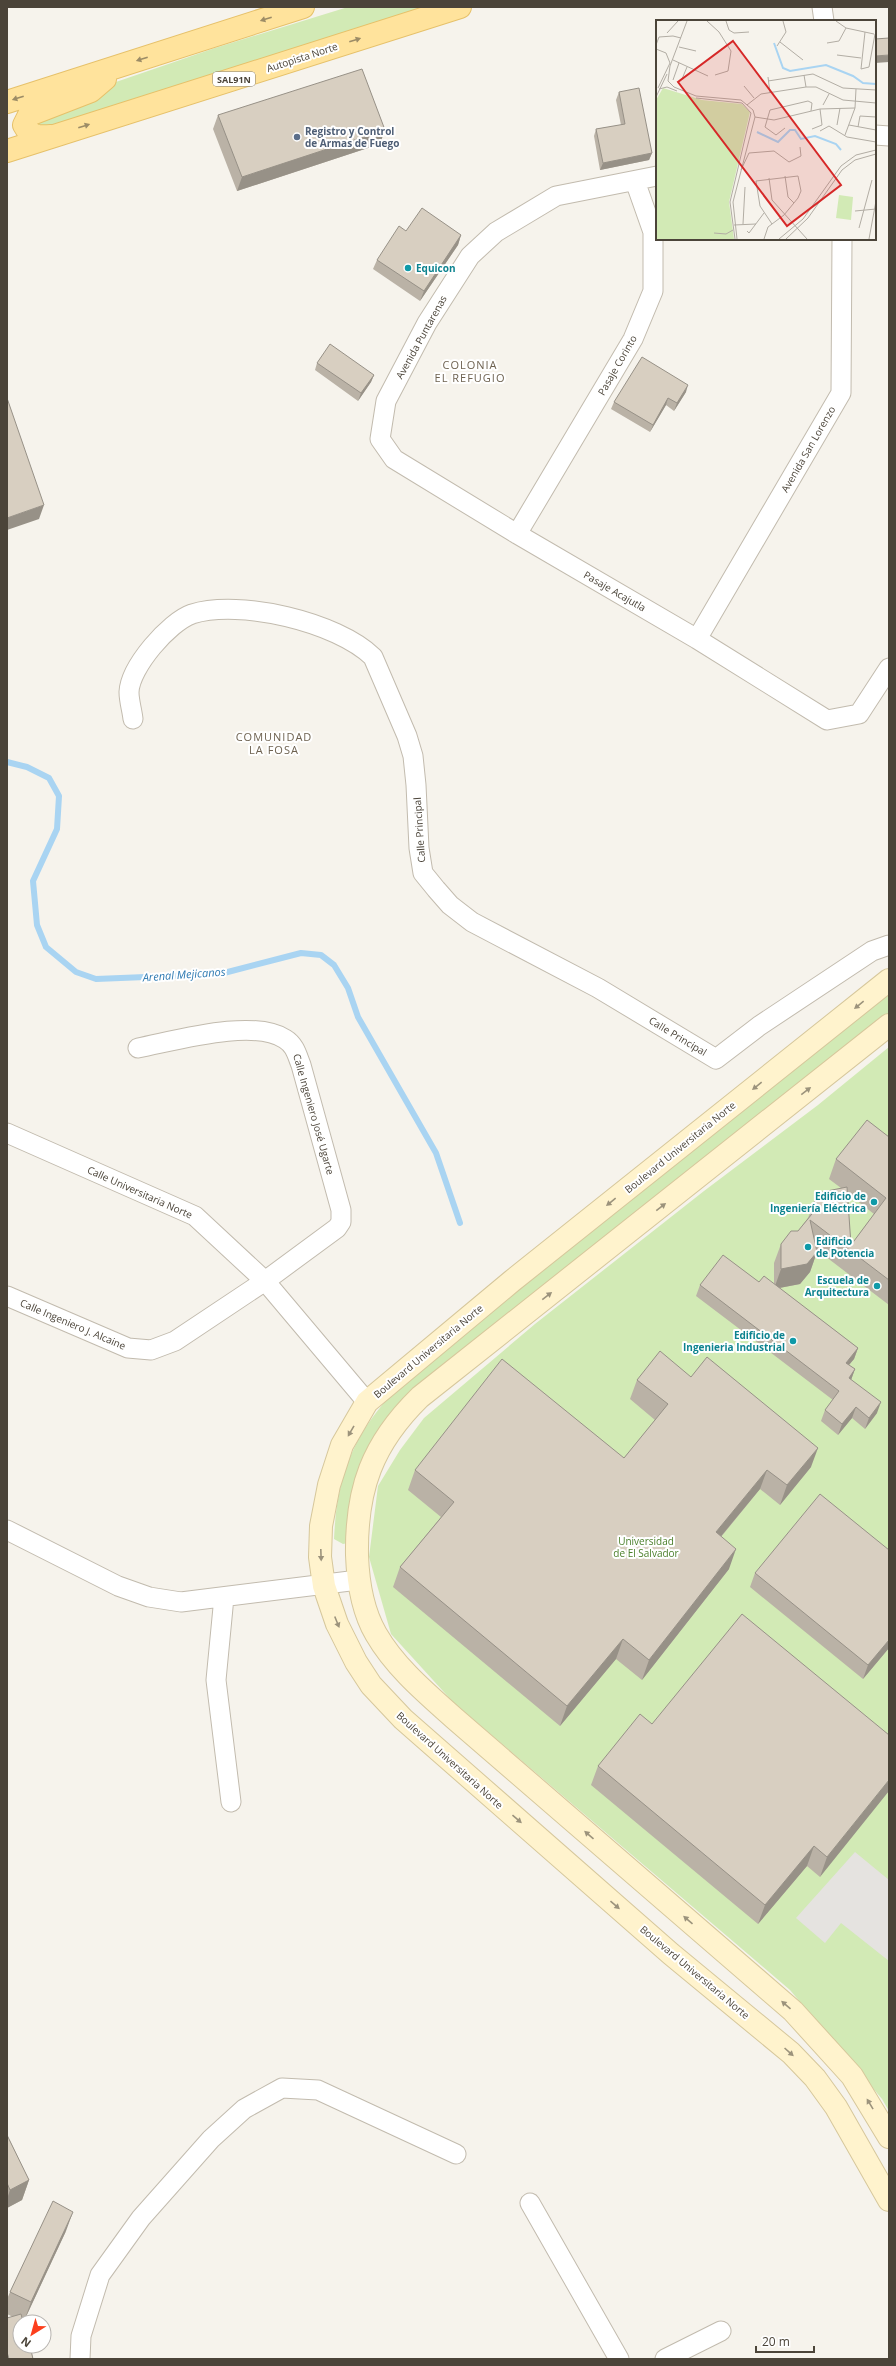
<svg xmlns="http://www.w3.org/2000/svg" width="896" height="2366" font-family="'Open Sans',sans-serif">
	<rect width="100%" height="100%" fill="#f6f3ec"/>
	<path fill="#d2eab5" d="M348,7H423L48,129L38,125L39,121L104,94L113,83L215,48Z
		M889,993V1014L414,1392L348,1543L343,1544L334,1539C337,1475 353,1435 397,1388L602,1220Z
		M889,1047V2111L882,2099L790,1990L453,1702L391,1634L369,1557L378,1486L400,1450L424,1418L535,1324L704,1191L818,1105Z"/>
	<path fill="#e5e3e0" d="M855,1852L889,1880V1961L841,1923L825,1943L796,1918Z"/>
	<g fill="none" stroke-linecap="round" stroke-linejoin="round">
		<path stroke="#a9d4f2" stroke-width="6" d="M7,762L27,767L49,778L59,796L57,829L33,881L37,925L46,947L76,972L96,979L220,974L301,953L321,955L334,965L348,988L358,1017L436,1153L460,1223"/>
		<g stroke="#c2bbae" stroke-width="21">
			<path id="minor" d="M822,7L824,21
				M875,135L889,136
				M657,176L556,196L496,232L470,256L427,323L386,401L380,439L394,459L517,534L697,639L827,720L859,714L889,668
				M517,534L633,339L653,291V232L635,181
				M697,639L841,393L842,239
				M133,719C132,710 129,701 129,692C130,667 169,622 192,614C240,599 337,622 373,657L407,736L413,756L416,785L419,848L423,873L436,889L450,905L472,922L598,988L716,1059L759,1026L872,951L889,945
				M7,1133L195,1216L265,1281L367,1402
				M7,1296L128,1348L151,1350L175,1341L265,1281L337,1228L341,1222V1210L301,1065C297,1055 295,1045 285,1039C253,1018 175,1041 138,1048
				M7,1530L118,1586L149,1597L181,1602L358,1580
				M224,1597L216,1680L231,1802
				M530,2203L619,2359
				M80,2359L81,2336L100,2275L141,2218L211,2139L244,2109L282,2088L318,2090L456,2154
				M665,2359L721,2331"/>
		</g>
		<g stroke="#d6c79b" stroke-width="24">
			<path id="secondary" d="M889,980L512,1281L367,1402L342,1445L329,1485L321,1526L320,1557L324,1586L337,1624L356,1662L371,1685L403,1719L671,1954L791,2053L815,2078L836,2107L889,2200
				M889,1025L420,1397C372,1444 356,1489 357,1555C358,1583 362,1610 376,1634C395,1667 426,1693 454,1718L793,2011L852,2076L889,2137"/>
		</g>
		<g stroke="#e6c16a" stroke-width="24">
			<path id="primary" d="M7,102L303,7
				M51,136C39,137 30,137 24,125L29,115L91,91L105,79
				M7,151L460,7"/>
		</g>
		<use href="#minor" stroke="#fff" stroke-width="19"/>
		<use href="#secondary" stroke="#fff3cd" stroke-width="22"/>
		<use href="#primary" stroke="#ffe39c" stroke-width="22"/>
	</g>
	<path fill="#bab2a6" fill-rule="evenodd" d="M619,92L652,153L649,160L600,170L594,136L596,129L621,125L616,100Z
		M218,115L380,144L237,191L213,129Z
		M461,235L458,245L420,301L373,269L377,260Z
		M317,363L374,375L371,382L358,401L315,370Z
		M686,392L674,411L666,405L650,432L611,409L614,402Z
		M889,1137V1305L817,1250V1252L810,1272L800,1284L779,1288L858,1348L854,1359L849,1365L855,1369L851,1380L877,1413L865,1429L852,1418L838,1435L821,1421L825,1410L833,1400L696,1296L700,1285L759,1282L774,1284V1263L781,1244L798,1231L808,1218L814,1202L841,1188L829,1179L836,1159ZM847,1193L874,1214L851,1245Z
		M691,1377L811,1467L780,1505L760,1489L721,1537L729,1569L642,1680L616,1659L560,1726L393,1587L400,1567L441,1517L408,1490L415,1470L624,1458L655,1420L630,1399L637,1380Z
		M889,1550V1648L863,1679L750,1587L755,1573Z
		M652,1724L889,1735L820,1877L807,1866L758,1924L591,1785L598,1766Z
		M7,2135L29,2180L22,2200L7,2208Z
		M66,2231L24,2321L33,2359H7V2318L13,2317L7,2314V2299L10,2292Z"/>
	<path fill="#979187" d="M889,55V62L875,63V56Z
		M385,130L380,144L237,191L242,177Z
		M652,153L649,160L600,170L603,163Z
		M461,235L458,245L420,301L424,291Z
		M374,375L371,382L358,401L361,393Z
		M688,385L686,392L674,411L677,403Z
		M668,398L666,405L650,432L653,425Z
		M44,505L39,519L7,530V518Z
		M817,1252L810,1272L800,1284L774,1289L781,1269Z
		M858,1348L854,1359L842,1373L846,1363Z
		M855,1369L851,1380L849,1378Z
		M881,1402L877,1413L865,1429L869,1418Z
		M856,1407L852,1418L838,1435L842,1424Z
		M818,1448L811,1467L780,1505L787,1485Z
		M767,1470L760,1489L708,1552L716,1532Z
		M736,1549L729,1569L642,1680L649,1660Z
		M623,1639L616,1659L560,1726L567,1706Z
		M889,1640V1648L863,1679L868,1665Z
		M889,1780V1791L820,1877L827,1857Z
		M814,1846L807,1866L758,1924L765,1905Z
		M29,2180L22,2200L7,2208V2199L10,2190Z
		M73,2212L66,2231L24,2321L31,2302Z"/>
	<path fill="#d8cfc1" stroke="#979187" d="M889,38V55L875,56V39Z
		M362,69L385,130L242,177L218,115Z
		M639,88L652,153L603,163L596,129L625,124L619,92Z
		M422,208L461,235L424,291L377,260L399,226L406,231Z
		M330,344L374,375L361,393L317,363Z
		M642,357L688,385L677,403L668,398L653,425L614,402Z
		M7,398L44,505L7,518Z
		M867,1120L889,1137V1280L810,1220L817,1252L807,1264L781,1269V1244L791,1231H798L816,1209L814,1202L822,1192L847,1187L851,1245L886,1198L836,1159Z
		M723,1255L759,1282L764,1276L858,1348L846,1363L855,1369L849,1378L881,1402L869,1418L856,1407L842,1424L825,1410L839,1391L700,1285Z
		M660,1351L691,1377L707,1357L818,1448L787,1485L767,1470L716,1532L736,1549L649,1660L623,1639L567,1706L400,1567L454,1502L415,1470L502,1359L624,1458L668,1404L637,1380Z
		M820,1494L889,1550V1640L868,1665L755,1573Z
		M742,1614L889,1735V1780L827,1857L814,1846L765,1905L598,1766L640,1714L652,1724Z
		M7,2135L29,2180L10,2190L7,2183Z
		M53,2201L73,2212L31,2302L10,2292Z
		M21,2314L23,2322H20V2346H30L33,2359H9L7,2352V2318Z"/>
	<defs><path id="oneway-solid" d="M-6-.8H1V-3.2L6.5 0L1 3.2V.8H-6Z"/></defs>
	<g fill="#9c8c66">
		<use href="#oneway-solid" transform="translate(266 19) rotate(162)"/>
		<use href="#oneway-solid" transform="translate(355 40) rotate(-18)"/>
		<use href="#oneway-solid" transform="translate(142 59) rotate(162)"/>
		<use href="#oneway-solid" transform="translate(18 98) rotate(162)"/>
		<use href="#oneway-solid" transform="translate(84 126) rotate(-18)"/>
	</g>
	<g fill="#9c937c">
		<use href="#oneway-solid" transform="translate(859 1005) rotate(141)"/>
		<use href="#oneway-solid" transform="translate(757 1086) rotate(141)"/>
		<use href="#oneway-solid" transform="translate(806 1091) rotate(-38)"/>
		<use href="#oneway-solid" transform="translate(611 1202) rotate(141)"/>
		<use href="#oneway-solid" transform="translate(661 1207) rotate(-38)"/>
		<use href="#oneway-solid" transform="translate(547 1296) rotate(-38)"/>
		<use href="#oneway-solid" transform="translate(351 1431) rotate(120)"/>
		<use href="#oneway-solid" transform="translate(321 1555) rotate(88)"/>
		<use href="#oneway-solid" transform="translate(337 1622) rotate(68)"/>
		<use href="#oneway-solid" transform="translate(517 1819) rotate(41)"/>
		<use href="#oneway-solid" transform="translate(589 1835) rotate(-139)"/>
		<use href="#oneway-solid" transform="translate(615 1905) rotate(41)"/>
		<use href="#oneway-solid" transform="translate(688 1920) rotate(-139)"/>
		<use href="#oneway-solid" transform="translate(786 2005) rotate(-139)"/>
		<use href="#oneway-solid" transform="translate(789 2052) rotate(42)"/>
		<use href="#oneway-solid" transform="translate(870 2104) rotate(-121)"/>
	</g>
	<circle fill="#5c6f8a" stroke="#fff" stroke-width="1.5" cx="297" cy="137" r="4"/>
	<g fill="#0f9aa8" stroke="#fff" stroke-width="1.5">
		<circle cx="408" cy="268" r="4"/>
		<circle cx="874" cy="1202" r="4"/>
		<circle cx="808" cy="1247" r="4"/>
		<circle cx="877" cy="1286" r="4"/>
		<circle cx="793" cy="1341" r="4"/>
	</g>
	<g text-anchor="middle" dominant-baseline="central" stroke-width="4" stroke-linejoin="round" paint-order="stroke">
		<rect fill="#fff" stroke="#817c74" stroke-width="1" x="213" y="72" width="42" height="14" rx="3"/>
		<g font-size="9" font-weight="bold" fill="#4b4439">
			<text x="234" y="79">SAL91N</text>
		</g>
		<g font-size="10" fill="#4b4439" stroke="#fff">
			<text transform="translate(302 57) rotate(-18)">Autopista Norte</text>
			<text transform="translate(421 337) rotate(-61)">Avenida Puntarenas</text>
			<text transform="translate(617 365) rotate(-60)">Pasaje Corinto</text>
			<text transform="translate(808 449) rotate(-60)">Avenida San Lorenzo</text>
			<text transform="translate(615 591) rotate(30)">Pasaje Acajutla</text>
			<text transform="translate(419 830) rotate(-94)">Calle Principal</text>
			<text transform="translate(678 1036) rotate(31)">Calle Principal</text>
			<text transform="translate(314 1114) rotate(74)">Calle Ingeniero José Ugarte</text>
			<text transform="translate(680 1147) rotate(-39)">Boulevard Universitaria Norte</text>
			<text transform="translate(140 1192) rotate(24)">Calle Universitaria Norte</text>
			<text transform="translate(73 1324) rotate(23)">Calle Ingeniero J. Alcaine</text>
			<text transform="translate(428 1351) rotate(-40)">Boulevard Universitaria Norte</text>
			<text transform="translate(450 1760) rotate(42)">Boulevard Universitaria Norte</text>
			<text transform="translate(695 1972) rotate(40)">Boulevard Universitaria Norte</text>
		</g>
		<g font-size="10" font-weight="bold" fill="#4e5e75" stroke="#fff" text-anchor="start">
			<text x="305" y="131">Registro y Control<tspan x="305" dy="12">de Armas de Fuego</tspan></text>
		</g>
		<g font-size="10" font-weight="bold" fill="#0d838f" stroke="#fff" text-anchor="end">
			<text x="416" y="268" text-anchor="start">Equicon</text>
			<text x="866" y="1196">Edificio de<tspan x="866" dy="12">Ingeniería Eléctrica</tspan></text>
			<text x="816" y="1241" text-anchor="start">Edificio<tspan x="816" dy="12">de Potencia</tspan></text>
			<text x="869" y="1280">Escuela de<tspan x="869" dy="12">Arquitectura</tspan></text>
			<text x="785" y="1335">Edificio de<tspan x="785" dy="12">Ingenieria Industrial</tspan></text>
		</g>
		<g font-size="10" fill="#4a7f2a" stroke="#fff">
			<text x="646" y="1541">Universidad<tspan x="646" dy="12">de El Salvador</tspan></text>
		</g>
		<g font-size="11" letter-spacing="1" fill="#6e6250" stroke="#fff">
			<text x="470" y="364">COLONIA<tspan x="470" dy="13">EL REFUGIO</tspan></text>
			<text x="274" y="736">COMUNIDAD<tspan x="274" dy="13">LA FOSA</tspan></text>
		</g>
		<g font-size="11" font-style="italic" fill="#2e7ab2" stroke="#fff">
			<text transform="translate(184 974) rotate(-4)">Arenal Mejicanos</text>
		</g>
	</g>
	<g transform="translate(656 20)">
		<rect width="220" height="220" fill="#f6f3ec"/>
		<path d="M7,68L46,80L86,84L94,92L73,182L78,219H0V80ZM183,175L197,177L195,200L180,198Z" fill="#d2eab5"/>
		<path fill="none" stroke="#a9d4f2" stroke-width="2" d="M118,23L127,48L134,51L170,45L197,56L207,63L220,64M101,112L122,122L134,110H139L145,119L159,116L180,124L185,130"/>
		<path fill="none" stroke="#b2ada4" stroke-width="1" d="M51,1L63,12L75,31L72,51L59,55M70,1L73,10L78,13L93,12M180,1L190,8L218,14M209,12L205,49L213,47L219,14M11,13L22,1M124,22L147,40M171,23L183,21L190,8M0,25L3,17L17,16L25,18M121,26L130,12L127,1M23,27L40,31M0,29L10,33L14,43M181,35L205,38M17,40L52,56M14,46L12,61L18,67L40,76L85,80L97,90L99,97L77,182L81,219M14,46L31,1M148,55L150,67M112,57L114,73M26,59L31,47M17,60L23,43M112,61L157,54L187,68L220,70M88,66L98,78M2,68L14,43M3,69L11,67L21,71M0,77L11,54M40,78L86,83L95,93L74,182L79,219M91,85L105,74L150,67H160L187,80L220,83M167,85L173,74M99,97L118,100L164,89L199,88M181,105L184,88M193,105L220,110M202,107L204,96L220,97M129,108L120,115L109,107L114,90L152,81L156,83L155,91M156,109L166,105L164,89M164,111L173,106L191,117L220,122M189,115L199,88L200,69M85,150L93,133L118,131L133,142L145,136L144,127M129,156L132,177L138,183M113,158L116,180L151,219M199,191L220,189M87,204L89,167M78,205L100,204M203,208L216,160M91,211L93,213L108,193M58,213L70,214L77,210M108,219L112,207L128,195L142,178L145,171L142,156L100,161L104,186L116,204M123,219L147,199L185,146L200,135L220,130M130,219L152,198L186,150L199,140L220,134M213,219L220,181"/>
		<path fill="#d62828" fill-opacity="0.15" stroke="#d62828" stroke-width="2" d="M77,21L185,165L131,206L22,62Z"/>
		<rect width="220" height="220" fill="none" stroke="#4b4439" stroke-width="2"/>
	</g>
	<rect width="896" height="2366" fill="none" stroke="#4b4439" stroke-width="16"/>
	<g transform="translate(32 2334) rotate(217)"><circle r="19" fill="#ffffff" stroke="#b7b4b0"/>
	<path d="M0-3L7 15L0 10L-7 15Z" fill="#fc3f1d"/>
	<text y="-6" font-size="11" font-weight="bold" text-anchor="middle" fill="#4b4439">N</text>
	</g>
	<path d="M756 2346v6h58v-6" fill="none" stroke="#4b4439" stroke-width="2"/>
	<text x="762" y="2346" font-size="12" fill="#4b4439" stroke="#ffffff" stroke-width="3" paint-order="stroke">20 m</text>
</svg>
